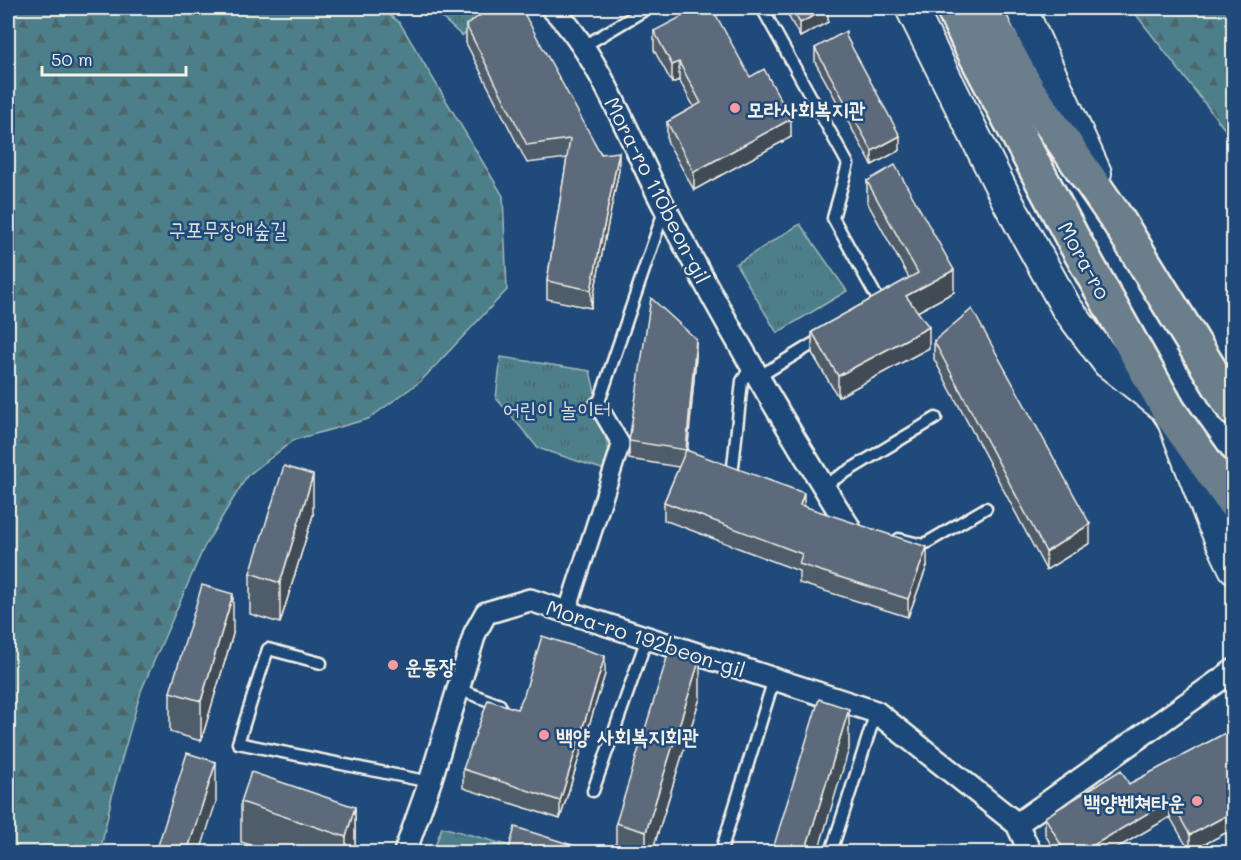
<svg xmlns="http://www.w3.org/2000/svg" width="1241" height="860" font-family="Mali,'Poor Story',sans-serif">
	<defs>
		<pattern id="grass-tufts" width="24" height="20" patternUnits="userSpaceOnUse" patternTransform="scale(1.5)"><rect width="24" height="20" fill="#4e7f8a"/><path d="M3 7l-1-3M5 7V3M7 7l1-3M15 17l-1-3M17 17v-4M19 17l1-3" fill="none" stroke="#4c666b"/></pattern>
		<pattern id="forest-firs" width="22" height="20" patternUnits="userSpaceOnUse" patternTransform="scale(1.5)"><rect width="22" height="20" fill="#4e7f8a"/><path d="M5 1l3.5 6h-7zM16 11l3.5 6h-7z" fill="#4c666b"/></pattern>
	</defs>
	<rect width="100%" height="100%" fill="#1f4a7a"/>
	<filter id="ink" filterUnits="userSpaceOnUse"><feTurbulence type="fractalNoise" baseFrequency=".0167" numOctaves="2"/><feDisplacementMap in="SourceGraphic" scale="12" xChannelSelector="R" yChannelSelector="G"/><feConvolveMatrix kernelMatrix="1 2 1 2 8 2 1 2 1" color-interpolation-filters="sRGB"/></filter>
	<g filter="url(#ink)">
		<path fill="url(#grass-tufts)" stroke="#a1b8b9" stroke-width="1.5" d="M431,8H496L462,36Z
			M800,224L847,291L777,333L736,264Z
			M501,357L590,371L614,473L538,448L496,398Z
			M442,827L511,846L509,852H433Z"/>
		<path fill="url(#forest-firs)" stroke="#a1b8b9" stroke-width="1.5" d="M8,8H380L400,23L503,196L507,290L421,381L368,419L294,440L247,476L204,547L141,691L114,787L100,852H8Z
			M1131,8H1233V140Z"/>
		<g fill="none" stroke-linecap="round" stroke-linejoin="round">
			<g stroke="#f4f1e8" stroke-width="15">
				<path id="service" d="M762,8L848,164L833,218L880,303L876,305
					M584,46L648,8
					M758,377L824,337
					M598,405L665,208
					M732,476L742,381L751,367
					M823,486L936,418
					M899,539L923,545L986,508
					M321,663L268,649L238,743L430,782
					M458,689L500,705
					M593,791L647,638
					M723,845L774,679
					M831,852L876,712"/>
			</g>
			<g stroke="#f4f1e8" stroke-width="21">
				<path id="pedestrian" d="M567,612L621,444L598,405"/>
			</g>
			<g stroke="#f4f1e8" stroke-width="26">
				<path id="minor" d="M552,8C601,56 632,146 665,208C722,317 783,423 849,527
					M1017,824L1234,670
					M405,852L430,782L475,633L486,613L530,600L876,712L1017,824L1030,852"/>
			</g>
			<g stroke="#f4f1e8" stroke-width="34">
				<path id="secondary" d="M911,8L1009,204L1066,307L1108,363L1169,411L1212,522L1234,568
					M1021,8L1096,173"/>
			</g>
			<g stroke="#f4f1e8" stroke-width="38">
				<path id="trunk" d="M953,8L971,46L1073,239L1169,411L1234,503
					M983,8L1029,92L1119,222L1234,409"/>
			</g>
			<use href="#service" stroke="#1f4a7a" stroke-width="10"/>
			<use href="#pedestrian" stroke="#1f4a7a" stroke-width="16"/>
			<use href="#minor" stroke="#1f4a7a" stroke-width="21"/>
			<use href="#secondary" stroke="#1f4a7a" stroke-width="30"/>
			<use href="#trunk" stroke="#6b7e8b" stroke-width="33"/>
		</g>
		<path fill="#505c6b" stroke="#f4f1e8" stroke-width="1.5" d="M784,8H827L828,22L800,37Z
			M466,25L619,170L591,308L547,299V281L567,158L527,163L466,43Z
			M654,31L750,77L791,137L694,190L667,141V122L694,107L679,80L672,83L654,50Z
			M846,36L900,150L872,165L815,62V48Z
			M867,181L954,292L917,312L929,348L838,397L812,353V332L909,278L867,202Z
			M934,341L1090,543L1046,570L934,359Z
			M696,357L687,451L927,566L908,617L799,583V571L664,520V502L679,467L629,459V441Z
			M313,515L280,623L250,614V573Z
			M233,634L201,741L170,732V692Z
			M605,674L560,819L463,788V769L517,709Z
			M700,698L652,852H616V823Z
			M1233,729V829L1190,852L1170,817L1110,852H1055L1045,834V817L1129,784Z
			M241,802L355,807V847L354,852H272L241,842Z"/>
		<path fill="#414b57" stroke="#f4f1e8" stroke-width="1.5" d="M828,8V22L800,37V23Z
			M679,62V80L672,83V65Z
			M791,119V137L694,190V172Z
			M900,136V150L872,165V151Z
			M619,152V170L591,308V290Z
			M954,270V292L906,318V296Z
			M929,327V348L838,397V376Z
			M696,339V357L686,469V450Z
			M313,475V515L280,623V583Z
			M804,493V511L800,505Z
			M1090,524V543L1046,570V552Z
			M927,547V566L908,617V599Z
			M233,594V634L201,741V701Z
			M605,656V674L560,819V801Z
			M700,658V698L652,852H646V832Z
			M849,709V749L818,852H805Z
			M216,762V802L200,852H187Z
			M1170,800V817L1110,852H1082Z
			M355,807V847L354,852H346V837Z
			M1233,812V829L1190,852V835Z"/>
		<path fill="#5d6b7c" stroke="#f4f1e8" stroke-width="1.5" d="M491,8H521L601,154L619,152L591,290L547,281L570,139L527,145L466,25Z
			M698,8H712L750,77L764,69L791,119L694,172L667,122L701,103L679,62L672,65L654,31Z
			M791,8H828L800,23Z
			M846,31V36L900,136L872,151L815,48Z
			M895,165L954,270L906,296L929,327L838,376L812,332L918,273L867,181Z
			M651,298L696,339L686,450L629,441Z
			M972,309L1090,524L1046,552L934,341Z
			M686,450L804,493L800,505L927,547L908,599L799,564L802,554L664,502Z
			M284,466L313,475L280,583L250,573Z
			M202,585L233,594L201,701L170,692Z
			M542,636L605,656L560,801L463,769L488,700L517,709L524,695Z
			M670,648L700,658L646,832L616,823Z
			M819,699L849,709L805,852H772Z
			M1233,729V812L1190,835L1170,800L1082,852H1065L1045,817L1121,770L1129,784Z
			M187,753L216,762L187,852H156Z
			M251,772L355,807L346,837L241,802Z
			M515,827L594,852H508Z
			M693,846L713,852H691Z
			M992,849L994,852H987Z"/>
	</g>
	<g fill="#ff9aa2" stroke="#1f4a7a" stroke-width="2">
		<circle cx="735" cy="108" r="6"/>
		<circle cx="393" cy="665" r="6"/>
		<circle cx="544" cy="735" r="6"/>
		<circle cx="1197" cy="801" r="6"/>
	</g>
	<g text-anchor="middle" dominant-baseline="central" stroke-width="5" stroke-linejoin="round" paint-order="stroke">
		<g font-size="21" font-weight="bold" fill="#f4f1e8" stroke="#1f4a7a" text-anchor="start">
			<text x="747" y="108">모라사회복지관</text>
			<text x="405" y="665">운동장</text>
			<text x="556" y="735">백양 사회복지회관</text>
			<text x="1185" y="801" text-anchor="end">백양벤쳐타운</text>
		</g>
		<g font-size="21" fill="#f4f1e8" stroke="#1f4a7a">
			<text transform="translate(658 190) rotate(63)">Mora-ro 110beon-gil</text>
			<text transform="translate(1085 260) rotate(61)">Mora-ro</text>
			<text transform="translate(646 638) rotate(18)">Mora-ro 192beon-gil</text>
		</g>
		<g font-size="21" fill="#dbe0da" stroke="#1f4a7a">
			<text x="228" y="228">구포무장애숲길</text>
			<text x="557" y="408">어린이 놀이터</text>
		</g>
	</g>
	<rect width="1241" height="860" fill="none" stroke="#1f4a7a" stroke-width="30"/>
	<rect x="15" y="15" width="1211" height="830" fill="none" stroke="#f4f1e8" stroke-width="2" filter="url(#ink)"/>
	<path d="M42 66v9h144v-9" fill="none" stroke="#f4f1e8" stroke-width="3"/>
	<text x="51" y="66" font-size="18" fill="#f4f1e8" stroke="#1f4a7a" stroke-width="4.5" paint-order="stroke">50 m</text>
</svg>
